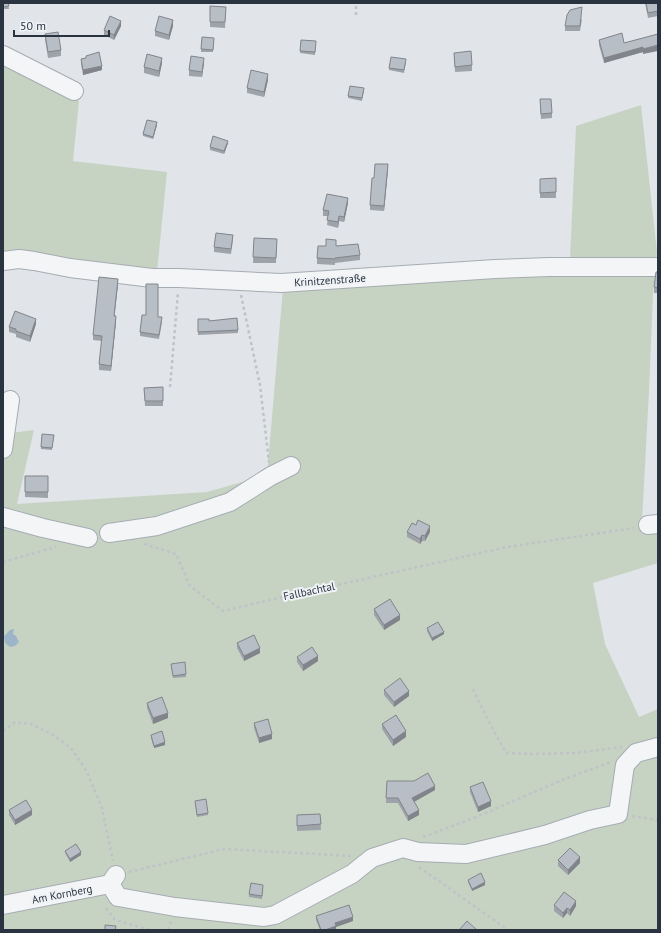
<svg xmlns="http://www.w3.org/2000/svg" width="661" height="933" font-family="'PT Sans',sans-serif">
	<rect width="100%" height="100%" fill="#e1e5e9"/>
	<path fill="#c7d3c2" d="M3,62L79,101L73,161L167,172L157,272L3,255Z
		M641,105L657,252L653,295L649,391L642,522L658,521V563L593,583L605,644L639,717L658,709V930H3V434L34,430L17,504L207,492L267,475L283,288L556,276L570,259L576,126Z"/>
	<path fill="#9db5c8" d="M14,629L13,634L16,636L19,642L15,646L10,647L5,643L4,636L10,630Z"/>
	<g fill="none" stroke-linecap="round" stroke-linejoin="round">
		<g stroke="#a6acb3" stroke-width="20">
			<path id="minor" d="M3,55L74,91
				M3,261L19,259L34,261L70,268L152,278H179L281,283L495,269L549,267H658
				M3,449L10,400
				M3,517L43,528L88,538
				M648,525L658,524
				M109,533L157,526L230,502L271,476L291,466
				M110,884L118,897L175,907L264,917L275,915L352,874L372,858L403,848L418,852L466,854L545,835L590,820L618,814L625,765L636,753L658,747
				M3,905L110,884L116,875"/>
		</g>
		<path stroke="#bfc3c7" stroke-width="2.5" stroke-dasharray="3 3" stroke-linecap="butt" d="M356,15V3
			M241,295L260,385L269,462
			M170,387L178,292
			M144,544L176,554L190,586L223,611L270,600L507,547L634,528
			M3,562L56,547
			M473,689L486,716L506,753L531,754L574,753L622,747
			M3,731L15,722L31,724L53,735L71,748L87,772L102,808L113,861
			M632,816L658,820
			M423,837L474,818L562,780L611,762
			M419,867L508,930
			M129,872L224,849L351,856
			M106,908L115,920L150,930
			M168,930L171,921"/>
		<use href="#minor" stroke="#f3f5f7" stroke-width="18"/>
	</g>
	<path fill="#9ea3aa" d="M3,3H8L9,9H3Z
		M645,3H658V16L648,18Z
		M210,6L226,7L225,28L210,27Z
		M582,19L580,31H565V26Z
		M121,26L114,40L104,35V30Z
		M173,26L169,40L155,36V31Z
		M45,34L61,50V56L48,58L45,39Z
		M658,34L643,54V52L604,63L599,45V40L624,43Z
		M202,37L214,38L213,52H201Z
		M301,40L316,44L315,55L300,53Z
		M454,53L472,65V71L455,72Z
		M86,56L102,70L83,75L81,64V59L86,58Z
		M406,62L404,73L389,70V68Z
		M162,63L159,77L144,73V67Z
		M204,63L202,77L189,76V70Z
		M268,80L264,97L247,93V88Z
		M364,91L362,101L348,98V96Z
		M540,105L552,113V118L541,119Z
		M157,125L153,139L143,136V134Z
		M228,143L224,154L210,150V147Z
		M388,169L384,211L370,210V205L374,178Z
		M556,178V198H540V179Z
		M348,203L344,222L339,221L338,228L327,225L328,216H323V210Z
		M254,238L277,239L276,263H253Z
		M233,240L231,254L214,252V247Z
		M336,246L360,255V260L335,263V265L317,264V258Z
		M658,272V293H654V287Z
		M118,284L114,316L116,321L111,371L99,370V364L102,341L93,340V335Z
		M146,315L158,317L162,322L159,339L140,336V332Z
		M198,319L209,321L238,330V333L198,335Z
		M36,324L30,342L16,337V334L9,332V327Z
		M163,387V406H145L144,388Z
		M54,435L52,450L41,449V447Z
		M25,476H48V498L25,497Z
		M407,532H430L425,541H422L420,544L407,537Z
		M374,609L400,620L384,630L374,615Z
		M427,628L444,634L432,641L427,631Z
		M237,643L260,653L244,661L237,648Z
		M297,657L318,661L303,671L297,662Z
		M171,664L186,674V677L173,678Z
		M384,690L409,696L394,707L384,695Z
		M147,703L168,718L153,724L147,708Z
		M254,723L272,739L259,743L254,728Z
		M382,724L406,737L393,746L382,729Z
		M151,735L165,745L154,748L151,738Z
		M387,781L435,790L414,802L419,815L408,821L398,803H386Z
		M470,787L491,806L478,812L470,792Z
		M195,801L208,813V815L197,817Z
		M9,810L32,815L15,825L9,815Z
		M320,814L321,830L297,831V815Z
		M65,851L81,855L70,862L65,853Z
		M558,860L580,863L568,875L558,866Z
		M468,880L485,885L472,891L468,882Z
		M263,887L262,899L249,897V894Z
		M554,905L576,906L570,916L567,913L563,918L554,911Z
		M316,916L353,921L336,927V930H320L316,920Z"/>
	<path fill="#81858b" d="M173,20V26L169,40V35Z
		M121,21V26L114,40V35Z
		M658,45V51L643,54V49Z
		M643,47V52L604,63V58Z
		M162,58V63L159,77V71Z
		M204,58V63L202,77V72Z
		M102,66V70L83,75V70Z
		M268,74V80L264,97V92Z
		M157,122V125L153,139V137Z
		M228,141V143L224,154V151Z
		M388,164V169L384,211V206Z
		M348,198V203L344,222V217Z
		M339,216V221L338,228V222Z
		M118,279V284L114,321V316Z
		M116,316V321L111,371V366Z
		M36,319V324L30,342V336Z
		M430,526V532L425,541V536Z
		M422,535V541L420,544V539Z
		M400,615V620L384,630V625Z
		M444,632V634L432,641V638Z
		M260,648V653L244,661V656Z
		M318,656V661L303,671V665Z
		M409,691V696L394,707V702Z
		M168,713V718L153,724V718Z
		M406,731V737L393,746V740Z
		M272,734V739L259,743V738Z
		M165,742V745L154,748V746Z
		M435,786V790L412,803V798Z
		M491,801V806L478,812V807Z
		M32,810V815L15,825V820Z
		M419,810V815L408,821V816Z
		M81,852V855L70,862V859Z
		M580,857V863L568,875V870Z
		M485,882V885L472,891V889Z
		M576,901V906L570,916V910Z
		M567,908V913L563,918V913Z
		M353,917V921L336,927V930H325L335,923Z"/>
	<path fill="#b8bec6" stroke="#81858b" d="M3,3H8L9,6L3,7Z
		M646,3H658V11L648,13Z
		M210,6L226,7L225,22H210Z
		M582,7L580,26H565L567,15L570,10Z
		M110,16L121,21L114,35L104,30Z
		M159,16L173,20L169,35L155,31Z
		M58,32L61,50L48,52L45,34Z
		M622,33L624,43L658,34V45L643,49V47L604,58L599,40Z
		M202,37L214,38L213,50L201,49Z
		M301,40L316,41L315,52L300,51Z
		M471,51L472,65L455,67L454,53Z
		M99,52L102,66L83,70L81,59L86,58V56Z
		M147,54L162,58L159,71L144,67Z
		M191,56L204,58L202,72L189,70Z
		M391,57L406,59L404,70L389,68Z
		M251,70L268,74L264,92L247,88Z
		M350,86L364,88L362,98L348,96Z
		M540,99H551L552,113L541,114Z
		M147,120L157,122L153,137L143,134Z
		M213,136L228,141L224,151L210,147Z
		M375,164H388L384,206L370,205L372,178H374Z
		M556,178V192L540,193V179Z
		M327,194L348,198L344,217L339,216L338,222L327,220L329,211L323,210Z
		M216,233L233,235L231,249L214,247Z
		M254,238L277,239L276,258L253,257Z
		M326,239L336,240V246L358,244L360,255L335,258V259L317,258L318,246H326Z
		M656,272H658V288L654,287Z
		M99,277L118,279L114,316H116L111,366L99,364L102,336L93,335Z
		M146,284H158V317H162L159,335L140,332L142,315H146Z
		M15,311L36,319L30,336L16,331V329L9,327Z
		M237,318L238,330L198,332V319H209V321Z
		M163,387V401H145L144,388Z
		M42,434L54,435L52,448L41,447Z
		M25,476H48V492H25Z
		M418,520L430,526L425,536L422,535L420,539L407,532L412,523L416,525Z
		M390,599L400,615L384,625L374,609Z
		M438,622L444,632L432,638L427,628Z
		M254,635L260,648L244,656L237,643Z
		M312,647L318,656L303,665L297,657Z
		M185,662L186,674L173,676L171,664Z
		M400,678L409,691L394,702L384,690Z
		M162,697L168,713L153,718L147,703Z
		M396,715L406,731L393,740L382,724Z
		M268,719L272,734L259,738L254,723Z
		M162,731L165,742L154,746L151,735Z
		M428,773L435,786L412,798L419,810L408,816L398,798H386L387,781H414Z
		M483,782L491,801L478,807L470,787Z
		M206,799L208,813L197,815L195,801Z
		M26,800L32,810L15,820L9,810Z
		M320,814L321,824L297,826V815Z
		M76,844L81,852L70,859L65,851Z
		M570,848L580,857L568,870L558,860Z
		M481,873L485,882L472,889L468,880Z
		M251,883L263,885L262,896L249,894Z
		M564,892L576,901L570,910L567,908L563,913L554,905Z
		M349,905L353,917L335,923L336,926L325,930H321L316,916Z
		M467,921L477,930H459Z
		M105,925L116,926L115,930H105Z"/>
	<g text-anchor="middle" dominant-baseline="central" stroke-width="4" stroke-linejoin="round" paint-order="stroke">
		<g font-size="11" fill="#2a3340" stroke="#f0f3f6">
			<text transform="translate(330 280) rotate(-4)">Krinitzenstraße</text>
			<text transform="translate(309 591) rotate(-12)">Fallbachtal</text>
			<text transform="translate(62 894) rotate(-11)">Am Kornberg</text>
		</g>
	</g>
	<rect width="661" height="933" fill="none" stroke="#2a3340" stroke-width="8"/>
	<path d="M14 30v6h95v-6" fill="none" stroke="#2a3340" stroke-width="2"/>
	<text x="20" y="30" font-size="12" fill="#2a3340" stroke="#f0f3f6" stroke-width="3" paint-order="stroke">50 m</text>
</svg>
